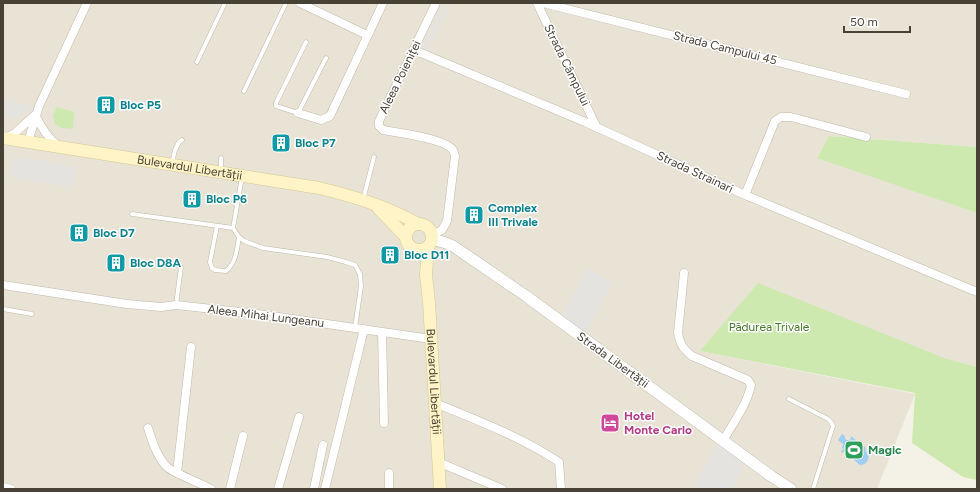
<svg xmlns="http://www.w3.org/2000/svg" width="980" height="492" font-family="Figtree,sans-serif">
	<rect width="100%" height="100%" fill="#f4f1e7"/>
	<path fill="#e8e3d5" d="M3,3H977V147L829,136L817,157L977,213V367L944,358L700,351L915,394L877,489H3Z"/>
	<path fill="#e6e2dc" d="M443,3H453L426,56L419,52Z"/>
	<path fill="#cde9af" d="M57,107L74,112L73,129L62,128L55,124L53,116Z
		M829,136L977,147V213L817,158Z
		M758,283L944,358L977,367V480L963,477L912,443L915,393L700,351Z"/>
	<path fill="#e5e3df" d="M3,99L34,107L15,119L3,117Z
		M13,156L77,167L73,188L9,177Z
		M588,268L612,283L585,334L560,317Z
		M717,443L746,461L732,489H692Z"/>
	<path fill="#a2cef2" d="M842,434L844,435L846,440H850L851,436C857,440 859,445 865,447L866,452L869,454L868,460L865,464L860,465C856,462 854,459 850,457L851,453L847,450L842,453L841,451L844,449L842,448L843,444L838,440Z"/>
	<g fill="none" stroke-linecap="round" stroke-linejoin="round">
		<g stroke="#c0b9aa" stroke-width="5">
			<path id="service" d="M306,42L276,103V106L298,113L326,58
				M197,62L225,3
				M244,91L286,3
				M172,163L175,150L179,142L182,140
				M221,170V158
				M242,177L233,228L239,237L244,241L263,248L327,257L346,262L355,265L360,274L361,286L355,328
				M363,200L374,157
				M132,214L233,228
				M217,226L210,262L212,268L215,270L226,271C236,263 237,249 239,237
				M176,305L181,267
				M3,309L32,314
				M789,399L828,419L831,422L833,426L813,489"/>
		</g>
		<g stroke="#c0b9aa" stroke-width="9">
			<path id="minor" d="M300,3L367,35
				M537,3L597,128
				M543,3L906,94
				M414,50L585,122L745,195L977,292
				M298,113L321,120L330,116L383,3
				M35,115C41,127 47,137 58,146
				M4,139L15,133L35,115
				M28,142L39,106L87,3
				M745,195L775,121L781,117H791L866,137
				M432,235L442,230L447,221L455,156C454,154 454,151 453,150C445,138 398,133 383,130L379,126V121L436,3
				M684,273L678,333C680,344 683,349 692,356L748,380L751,385C747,405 733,423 723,441
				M3,285L127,304L161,307L176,305L258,314L431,339
				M382,332L384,423
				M435,403C477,420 521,437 559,462L561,489
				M148,428C152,441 157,457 167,467C175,474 201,483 211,489
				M438,462L502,489
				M177,473L191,347
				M389,473V489
				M3,487L11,489
				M230,489L243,436
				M278,489L299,417
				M314,489L323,445
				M325,489L364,329"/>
		</g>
		<g stroke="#c0b9aa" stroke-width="12">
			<path id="tertiary" d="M432,239L446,243L453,246L526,296L771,476L791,489"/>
		</g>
		<g stroke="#d5c796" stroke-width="13">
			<g id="secondary">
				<path id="s1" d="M3,138L319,188C353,196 387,206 418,224"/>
				<path d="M378,208L406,237"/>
				<circle cx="419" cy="237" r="13"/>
				<path id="s2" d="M428,247L426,275L429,302L440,489"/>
			</g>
		</g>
		<use href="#service" stroke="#fff" stroke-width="4"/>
		<use href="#minor" stroke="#fff" stroke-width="8"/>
		<use href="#tertiary" stroke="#fff" stroke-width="11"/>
		<use href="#secondary" stroke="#fff4c7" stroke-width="12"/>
	</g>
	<defs>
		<g id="building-square" transform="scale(1)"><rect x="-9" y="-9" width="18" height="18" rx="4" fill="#0f9aa8" stroke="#fff"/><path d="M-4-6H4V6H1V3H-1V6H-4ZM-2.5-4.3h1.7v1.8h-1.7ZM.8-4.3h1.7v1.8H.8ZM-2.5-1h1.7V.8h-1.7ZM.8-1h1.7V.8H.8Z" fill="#fff"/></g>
		<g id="hotel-square" transform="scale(1)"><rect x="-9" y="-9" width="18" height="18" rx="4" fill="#d1479c" stroke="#fff"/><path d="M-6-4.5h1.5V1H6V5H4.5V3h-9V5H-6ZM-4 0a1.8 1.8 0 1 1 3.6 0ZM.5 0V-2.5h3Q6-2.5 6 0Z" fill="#fff"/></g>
		<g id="stadium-square" transform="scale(1)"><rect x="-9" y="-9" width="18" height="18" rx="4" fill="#2e9e5b" stroke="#fff"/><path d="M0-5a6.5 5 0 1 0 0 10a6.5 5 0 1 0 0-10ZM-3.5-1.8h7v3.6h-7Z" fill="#fff"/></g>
	</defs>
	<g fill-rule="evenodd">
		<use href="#building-square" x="106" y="105"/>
		<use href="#building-square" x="281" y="143"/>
		<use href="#building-square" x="192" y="199"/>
		<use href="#building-square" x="474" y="215"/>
		<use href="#building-square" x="79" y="233"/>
		<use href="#building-square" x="390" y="255"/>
		<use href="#building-square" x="116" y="263"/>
		<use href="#hotel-square" x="610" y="423"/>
		<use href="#stadium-square" x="854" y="450"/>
	</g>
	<g text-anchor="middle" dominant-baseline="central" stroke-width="3" stroke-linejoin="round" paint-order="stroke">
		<g font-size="12" fill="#484136" stroke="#fff">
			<text transform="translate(725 48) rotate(14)">Strada Campului 45</text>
			<text transform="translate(567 65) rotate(64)">Strada Câmpului</text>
			<text transform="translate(400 77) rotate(-64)">Aleea Poieniței</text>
			<text stroke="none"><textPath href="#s1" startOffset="189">Bulevardul Libertății</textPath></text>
			<text transform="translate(695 172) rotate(25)">Strada Strainari</text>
			<text transform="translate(266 316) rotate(7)">Aleea Mihai Lungeanu</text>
			<text transform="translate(613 360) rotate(36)">Strada Libertății</text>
			<text stroke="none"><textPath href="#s2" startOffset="135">Bulevardul Libertății</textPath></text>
		</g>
		<g font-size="12" font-weight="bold" fill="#0d838f" stroke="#fff" text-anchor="start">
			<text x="120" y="105">Bloc P5</text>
			<text x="295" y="143">Bloc P7</text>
			<text x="206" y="199">Bloc P6</text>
			<text x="488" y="208">Complex<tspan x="488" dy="14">III Trivale</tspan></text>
			<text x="93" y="233">Bloc D7</text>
			<text x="404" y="255">Bloc D11</text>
			<text x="130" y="263">Bloc D8A</text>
		</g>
		<g font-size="12" fill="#447b27" stroke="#fff">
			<text x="769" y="327">Pădurea Trivale</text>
		</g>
		<g font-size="12" font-weight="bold" fill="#b23c85" stroke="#fff" text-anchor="start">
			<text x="624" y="416">Hotel<tspan x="624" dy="14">Monte Carlo</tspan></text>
		</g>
		<g font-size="12" font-weight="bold" fill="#27864d" stroke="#fff" text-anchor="start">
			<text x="868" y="450">Magic</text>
		</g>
	</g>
	<rect width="980" height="492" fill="none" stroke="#484136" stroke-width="8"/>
	<path d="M844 26v6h66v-6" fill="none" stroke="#484136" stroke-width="2"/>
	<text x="850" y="26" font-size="12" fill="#484136" stroke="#ffffff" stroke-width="3" paint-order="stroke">50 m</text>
</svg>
